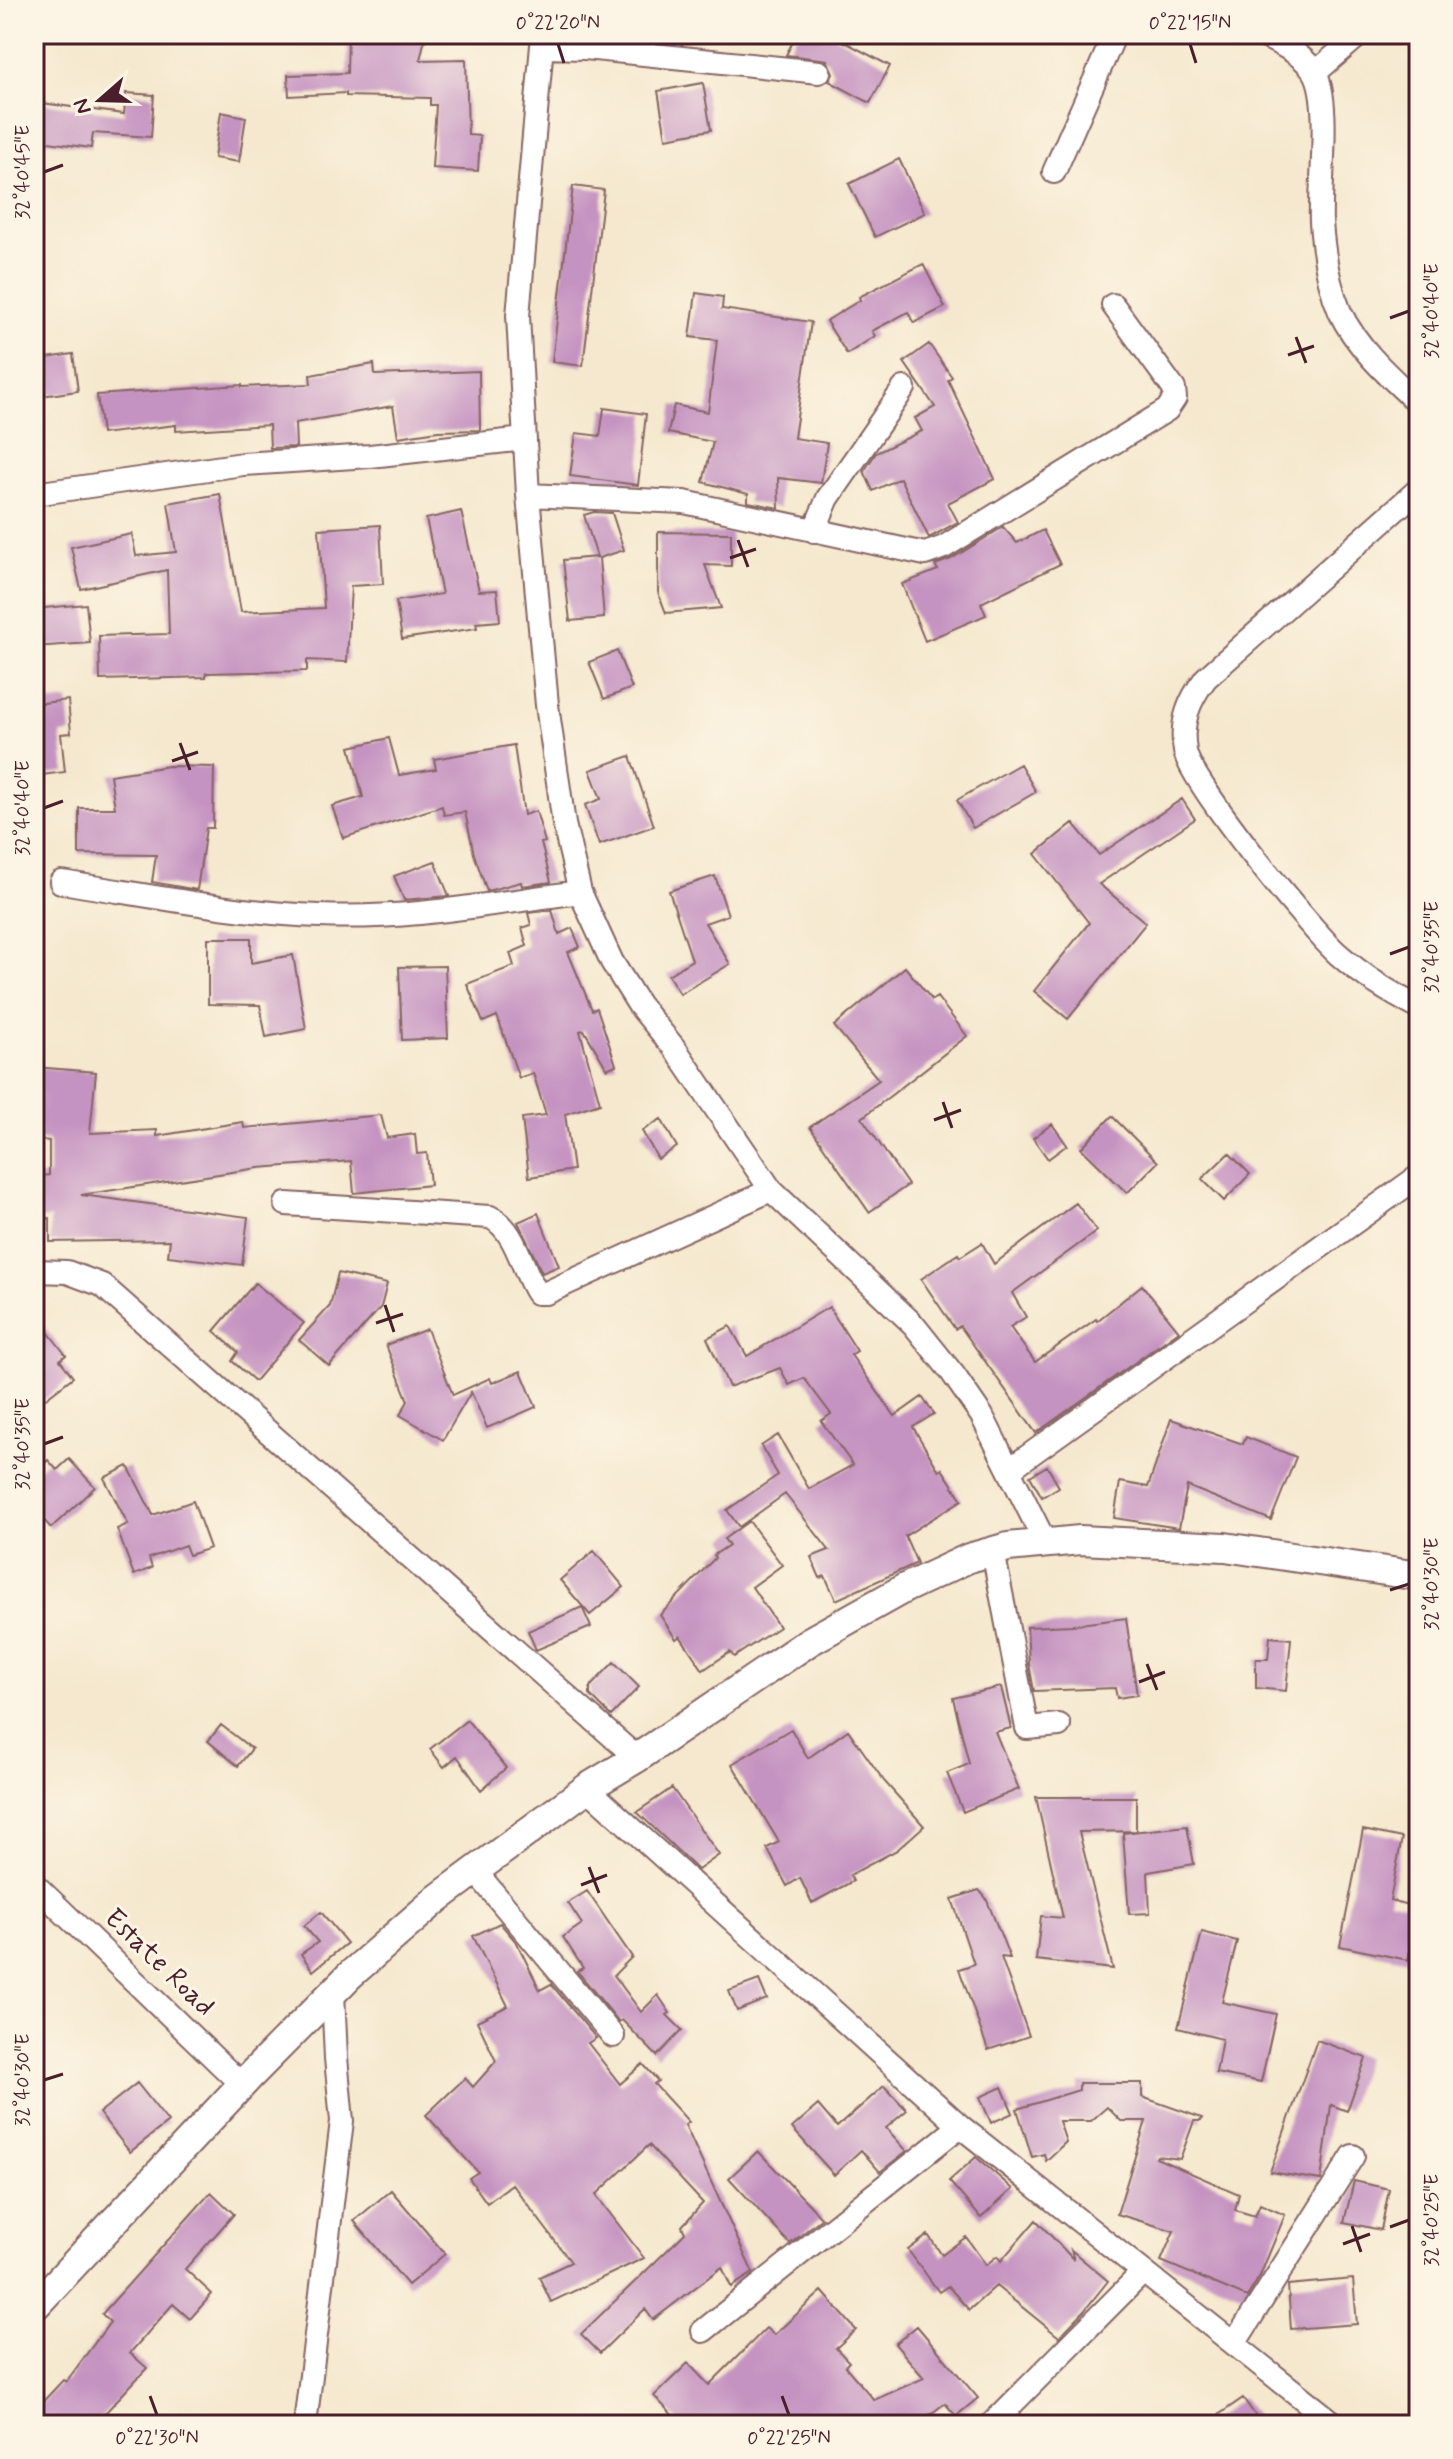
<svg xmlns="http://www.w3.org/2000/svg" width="1453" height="2459" font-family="Mynerve,sans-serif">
	<rect width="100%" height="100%" fill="#fcf5e5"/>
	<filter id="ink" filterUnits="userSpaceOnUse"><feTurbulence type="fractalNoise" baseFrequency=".0125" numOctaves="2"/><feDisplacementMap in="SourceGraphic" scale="16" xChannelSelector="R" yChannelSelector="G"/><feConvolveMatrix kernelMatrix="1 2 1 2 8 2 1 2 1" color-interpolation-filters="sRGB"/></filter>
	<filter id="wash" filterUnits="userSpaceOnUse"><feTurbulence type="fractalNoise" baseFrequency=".006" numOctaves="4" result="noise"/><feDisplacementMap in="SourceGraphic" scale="32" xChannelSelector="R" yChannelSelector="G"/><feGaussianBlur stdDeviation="1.8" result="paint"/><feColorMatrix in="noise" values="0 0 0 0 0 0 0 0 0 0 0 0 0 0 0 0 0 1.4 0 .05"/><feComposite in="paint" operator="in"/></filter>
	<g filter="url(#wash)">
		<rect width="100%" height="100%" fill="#f5e8ce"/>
		<g id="blocks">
			<path fill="#c593c1" d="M348,34H426L420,60L466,59L468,135L480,136L478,171L432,168L436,105H430V98L346,96V93L289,96L288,75L347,73Z
				M797,34H830L890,66L870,103L829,81L833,73L827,60L786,55Z
				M703,83L711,130L666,138L658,91Z
				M126,93L154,95L151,137L93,133L91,148L34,140V102L124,114Z
				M221,112L246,117L239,162L214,158Z
				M899,159L925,213L875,237L849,184Z
				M573,186L604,190L583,366L552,362Z
				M923,264L945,307L914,323L908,312L872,331L875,336L847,354L826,321L860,300L859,297Z
				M696,293L723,297L722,309L811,322L794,438L827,443L821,483L778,478L779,508L748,502V494L703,482L713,442L668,433L674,405L708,412L717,340L690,337Z
				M929,344L952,377L948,380L995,479L948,503L958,522L929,538L900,478L873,491L864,471L876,453L922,431L915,418L935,407L904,362Z
				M73,354L78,391L34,397V360Z
				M374,364L375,375L479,371L480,430L438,431L398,437L393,406L295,423L296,447L270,448L269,425L176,431V425L102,434L97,395L242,385V387L311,384L310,375Z
				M604,408L646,414L638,485L570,476L576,433L600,436Z
				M220,494L241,612L324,608L319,529L380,525L383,584L351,586L347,662L307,660V671L206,673V677L100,680L99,636L169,634L167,570L81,589L71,547L132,534L136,556L176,552L168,503Z
				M461,511L479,591L497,590L500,621L476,623L477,628L402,639L396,601L442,594L426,519Z
				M594,512L612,513L624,550L599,558L604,618L570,621L563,560L597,557L584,515Z
				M1003,527L1017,543L1043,530L1060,564L981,603L986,615L925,641L902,584L938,570L935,565L951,559Z
				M658,532L731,533V566L705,565L721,608L666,613L658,592Z
				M86,604L90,643L34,647V609Z
				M617,651L632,688L604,699L589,662Z
				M68,700L71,733L61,734L65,772L34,776V704Z
				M389,738L399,775L436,769L434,759L514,745L524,815L536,811L545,842L541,843L551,882L522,886L521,882L487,891L474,854L465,812L444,815L442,806L343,838L332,806L363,797L350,747Z
				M630,756L654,826L599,845L585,805L601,799L590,770Z
				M1020,764L1036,792L973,828L957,800Z
				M169,766L214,767L213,828H206L197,890L152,882L156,855L79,854V808H115L110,775Z
				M1182,799L1195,819L1099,884L1146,923L1068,1019L1034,991L1089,923L1035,854L1073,823L1099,855Z
				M435,861L449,896L404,900L394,876Z
				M715,876L728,915L705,923L730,964L680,994L668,975L692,960L669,891Z
				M552,910L559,934L572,928L580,947L568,952L592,1010L597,1008L616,1065L607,1069L584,1030L580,1031L600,1103L565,1114L573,1170L529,1177L522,1118L546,1115L533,1073L519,1078L497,1016L483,1022L467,984L514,966L510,953L527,946L522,928L531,925L528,913Z
				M208,938H251V963L293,955L306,1029L266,1037L260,1005L208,1004Z
				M445,966L448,1038L402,1040L399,967Z
				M905,967L932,1000L937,997L967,1036L862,1118L908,1185L869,1212L810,1127L879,1080L834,1026Z
				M34,1067L96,1072L90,1133L157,1130V1136L243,1122L244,1128L381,1115L387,1138L415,1134L417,1154L427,1153L430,1185L354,1193L351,1161L258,1168L81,1195L248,1217L242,1265L168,1256L170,1240L50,1242V1218L34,1220V1177L49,1175V1141L34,1139Z
				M1112,1116L1158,1162L1127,1193L1081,1148Z
				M661,1119L677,1147L658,1159L642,1131Z
				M1052,1124L1067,1145L1048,1159L1033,1138Z
				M1229,1153L1250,1174L1224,1201L1202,1179Z
				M1076,1203L1097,1231L1012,1293L1026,1317L1010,1327L1035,1362L1096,1319L1097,1321L1142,1285L1179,1331L1036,1433L960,1326L955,1329L921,1279L958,1254L960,1257L982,1243L994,1264Z
				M538,1213L559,1266L542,1273L518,1222Z
				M338,1273L387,1284L381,1307L329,1366L299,1340L330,1306Z
				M255,1283L304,1323L255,1381L232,1361L238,1352L214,1331Z
				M829,1307L857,1351L851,1355L895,1416L922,1397L934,1414L913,1427L939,1471L942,1469L962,1500L905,1536L917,1563L836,1600L825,1576L820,1578L811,1557L829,1550L785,1494L739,1527L727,1510L778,1475L761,1446L778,1435L809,1489L853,1465L821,1421L831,1414L804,1378L789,1385L780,1368L729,1387L707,1338L730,1326L747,1356Z
				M34,1314L66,1355L60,1360L73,1377L34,1407Z
				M427,1329L453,1395L490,1378L492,1383L521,1371L536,1407L487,1428L471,1392L443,1440L400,1415L408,1401L386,1345Z
				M1171,1419L1243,1444L1246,1437L1296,1457L1271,1520L1187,1486L1179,1528L1114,1518L1120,1482L1148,1487Z
				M69,1459L95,1487L51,1528L34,1509V1473L48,1460L57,1470Z
				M128,1466L153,1515L193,1501L210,1548L189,1555L185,1545L149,1558L152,1568L134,1575L117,1529L128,1524L104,1478Z
				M1047,1466L1059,1487L1042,1497L1030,1476Z
				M749,1521L782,1565L752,1587L779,1627L734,1657L730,1652L703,1670L680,1636L676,1639L660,1615L715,1558L714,1555L729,1545L724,1539Z
				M594,1551L624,1587L590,1615L560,1580Z
				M582,1607L591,1627L536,1650L528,1631Z
				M1126,1618L1137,1695L1117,1698L1115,1688L1034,1691L1029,1664L1027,1627L1072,1625Z
				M1270,1637L1291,1639L1286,1691L1256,1688V1659H1268Z
				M614,1662L639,1687L611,1716L590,1695V1687Z
				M1001,1687L1011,1728L995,1732L1019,1789L963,1812L947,1773L969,1764L953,1698Z
				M467,1720L506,1768L481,1790L457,1756L444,1767L430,1749Z
				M221,1725L252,1749L238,1766L208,1741Z
				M791,1729L808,1758L848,1730L884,1781L924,1826L897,1850L850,1875L853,1881L812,1903L800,1878L787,1886L767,1848L779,1842L732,1764Z
				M672,1788L719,1855L698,1870L637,1812Z
				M1036,1797H1136V1831L1079,1832L1113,1969L1036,1960L1041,1916L1063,1918Z
				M1187,1826L1194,1864L1148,1872L1150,1913L1129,1914L1123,1833Z
				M1363,1830L1402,1838L1390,1900L1419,1908L1408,1960L1340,1946Z
				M979,1890L986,1898L1010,1958L1001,1957L1029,2036L988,2050L959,1969L974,1964L952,1899Z
				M587,1891L632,1957L614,1975L641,2012L658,1995L670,2013L667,2015L682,2030L657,2056L622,2020L619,2022L577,1971L583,1968L563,1937L582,1924L568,1903Z
				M321,1912L347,1943L313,1971L301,1954L318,1942L304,1926Z
				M500,1923L517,1943L540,1990L551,1984L596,2038L588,2043L620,2084L643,2064L658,2081L654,2084L689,2122L685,2125L753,2273L731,2287L722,2267L653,2320L645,2309L600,2353L581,2334L685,2233L682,2226L703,2203L649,2145L596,2195L644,2258L551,2302L539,2277L571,2262L512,2184L487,2203L469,2178L478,2172L426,2115L465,2078L473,2087L496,2061L477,2021L508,2006L473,1936Z
				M1202,1932L1237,1941L1222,2002L1276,2014L1261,2082L1216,2073L1222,2039L1178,2028Z
				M759,1980L767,1999L737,2011L729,1991Z
				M1317,2040L1366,2058L1347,2111L1331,2105L1321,2180L1270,2172Z
				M137,2083L168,2122L130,2152L99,2113Z
				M1079,2083H1142V2097L1202,2118L1201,2121H1194L1180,2159L1157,2156L1156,2158L1239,2194L1235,2210L1255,2216L1260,2204L1285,2215L1260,2276L1247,2297L1161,2261L1174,2231L1117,2214L1146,2121H1121L1107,2107L1091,2121H1059L1066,2142L1046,2161L1044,2154L1032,2157L1017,2109L1079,2090Z
				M884,2086L907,2110L886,2128L907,2151L880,2172L861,2150L834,2175L792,2128L818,2105L837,2127Z
				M1002,2087L1013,2113L991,2123L980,2097Z
				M758,2151L822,2218L790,2244L729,2178Z
				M976,2157L1013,2189L981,2218L949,2181Z
				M1354,2181L1389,2189L1381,2230L1344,2222Z
				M391,2190L445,2254L408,2285L354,2221Z
				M211,2192L234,2214L185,2269L212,2294L190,2319L173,2304L130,2353L147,2368L94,2425H34V2411L63,2380L66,2382L110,2322L102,2314Z
				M1036,2220L1074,2260L1071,2250L1108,2281L1084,2311L1059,2337L996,2286L969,2310L948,2286L939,2292L908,2250L928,2235L942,2255L966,2237L986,2265L997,2256L1001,2261Z
				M1353,2279L1357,2324L1291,2329L1288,2285Z
				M822,2291L856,2330L836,2348L849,2362L845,2366L874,2400L924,2378L895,2344L917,2326L978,2398L956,2416L945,2403L917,2425H682L654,2396L688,2363L709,2385L766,2328L774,2335Z
				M1243,2398L1262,2425H1204Z"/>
		</g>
	</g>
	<g filter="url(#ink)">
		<use href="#blocks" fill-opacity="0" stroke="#866564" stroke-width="2"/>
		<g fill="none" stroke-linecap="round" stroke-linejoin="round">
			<g stroke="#866564" stroke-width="26">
				<path id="minor" d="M543,34L518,316L528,495L547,705L564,824L580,892L612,962L639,1005L676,1050L771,1190L913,1324L953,1374L982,1416L1045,1542
					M1259,34C1279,43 1301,53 1314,71C1332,99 1319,187 1321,222C1323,250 1329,286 1340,312C1356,347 1391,378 1419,404
					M542,47L585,48L819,72
					M1315,73L1360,34
					M1054,172L1115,34
					M1419,489L1206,678C1189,700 1180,722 1185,751C1189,781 1311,930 1338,954C1364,977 1389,992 1419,1008
					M34,494L243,464L370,456L525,439
					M528,495L684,502L925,554L944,547L1167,410L1175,398L1174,389L1113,305
					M814,531L828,498L904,388
					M61,882C147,895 234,913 320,916C408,920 494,903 580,892
					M286,1204L490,1217C516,1229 522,1270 537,1293H546L771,1190
					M34,1271L67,1272L102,1285L637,1758
					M1010,1469L1419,1176
					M993,1551L1027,1728L1059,1725
					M587,1788L960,2126L1336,2425
					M476,1872L613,2036
					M34,1884L242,2085
					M703,2331L960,2126
					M1234,2344L1353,2156
					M305,2425L342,2121L336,2058L333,1992
					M991,2425L1143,2272"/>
			</g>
			<g stroke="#866564" stroke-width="32">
				<path id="tertiary" d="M34,2307L250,2076L350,1975L437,1899L587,1788L637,1758L810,1641L905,1588L969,1558L1008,1547L1080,1540L1225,1547L1419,1576"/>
			</g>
			<use href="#minor" stroke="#fff" stroke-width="22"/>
			<use href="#tertiary" stroke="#fff" stroke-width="28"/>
		</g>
	</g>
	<path fill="none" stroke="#4a1f2b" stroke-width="3" d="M558,44L564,63M1190,44L1196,63M44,172L63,165M1390,318L1409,311M1296,337L1306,363M1288,355L1314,346M738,540L748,567M730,558L756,549M180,743L190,770M172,761L198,752M44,808L63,801M1390,954L1409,947M943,1102L952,1128M934,1120L961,1110M385,1305L394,1332M376,1323L403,1314M44,1444L63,1437M1390,1590L1409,1584M1147,1664L1157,1690M1139,1682L1165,1672M589,1867L599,1893M581,1885L607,1875M44,2080L63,2074M1352,2226L1361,2252M1390,2227L1409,2220M1343,2244L1370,2234M150,2396L157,2415M782,2396L789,2415"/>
	<g text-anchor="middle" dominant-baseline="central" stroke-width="6" stroke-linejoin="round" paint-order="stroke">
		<g font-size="28" fill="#4a1f2b" stroke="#fcf5e5">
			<text transform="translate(159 1963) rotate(44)">Estate Road</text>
		</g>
	</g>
	<rect width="1453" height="2459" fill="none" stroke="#fcf5e5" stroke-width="88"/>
	<g transform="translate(100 100) rotate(250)" stroke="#fcf5e5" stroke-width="6" paint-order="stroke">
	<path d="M0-6L14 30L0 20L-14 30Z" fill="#4a1f2b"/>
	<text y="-12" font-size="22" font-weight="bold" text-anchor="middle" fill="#4a1f2b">N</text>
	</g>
	<rect x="44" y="44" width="1365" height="2371" fill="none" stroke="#4a1f2b" stroke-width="3"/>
	<g font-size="20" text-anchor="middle" fill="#4a1f2b">
		<text x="558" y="29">0°22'20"N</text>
		<text x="1190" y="29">0°22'15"N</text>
		<text transform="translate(22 172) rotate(-90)" y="7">32°40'45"E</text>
		<text transform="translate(1431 311) rotate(-90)" y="7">32°40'40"E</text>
		<text transform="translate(22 808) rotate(-90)" y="7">32°40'40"E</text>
		<text transform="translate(1431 947) rotate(-90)" y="7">32°40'35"E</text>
		<text transform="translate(22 1444) rotate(-90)" y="7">32°40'35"E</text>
		<text transform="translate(1431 1584) rotate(-90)" y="7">32°40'30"E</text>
		<text transform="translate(22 2080) rotate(-90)" y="7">32°40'30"E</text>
		<text transform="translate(1431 2220) rotate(-90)" y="7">32°40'25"E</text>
		<text x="157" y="2444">0°22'30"N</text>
		<text x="789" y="2444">0°22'25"N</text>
	</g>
</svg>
